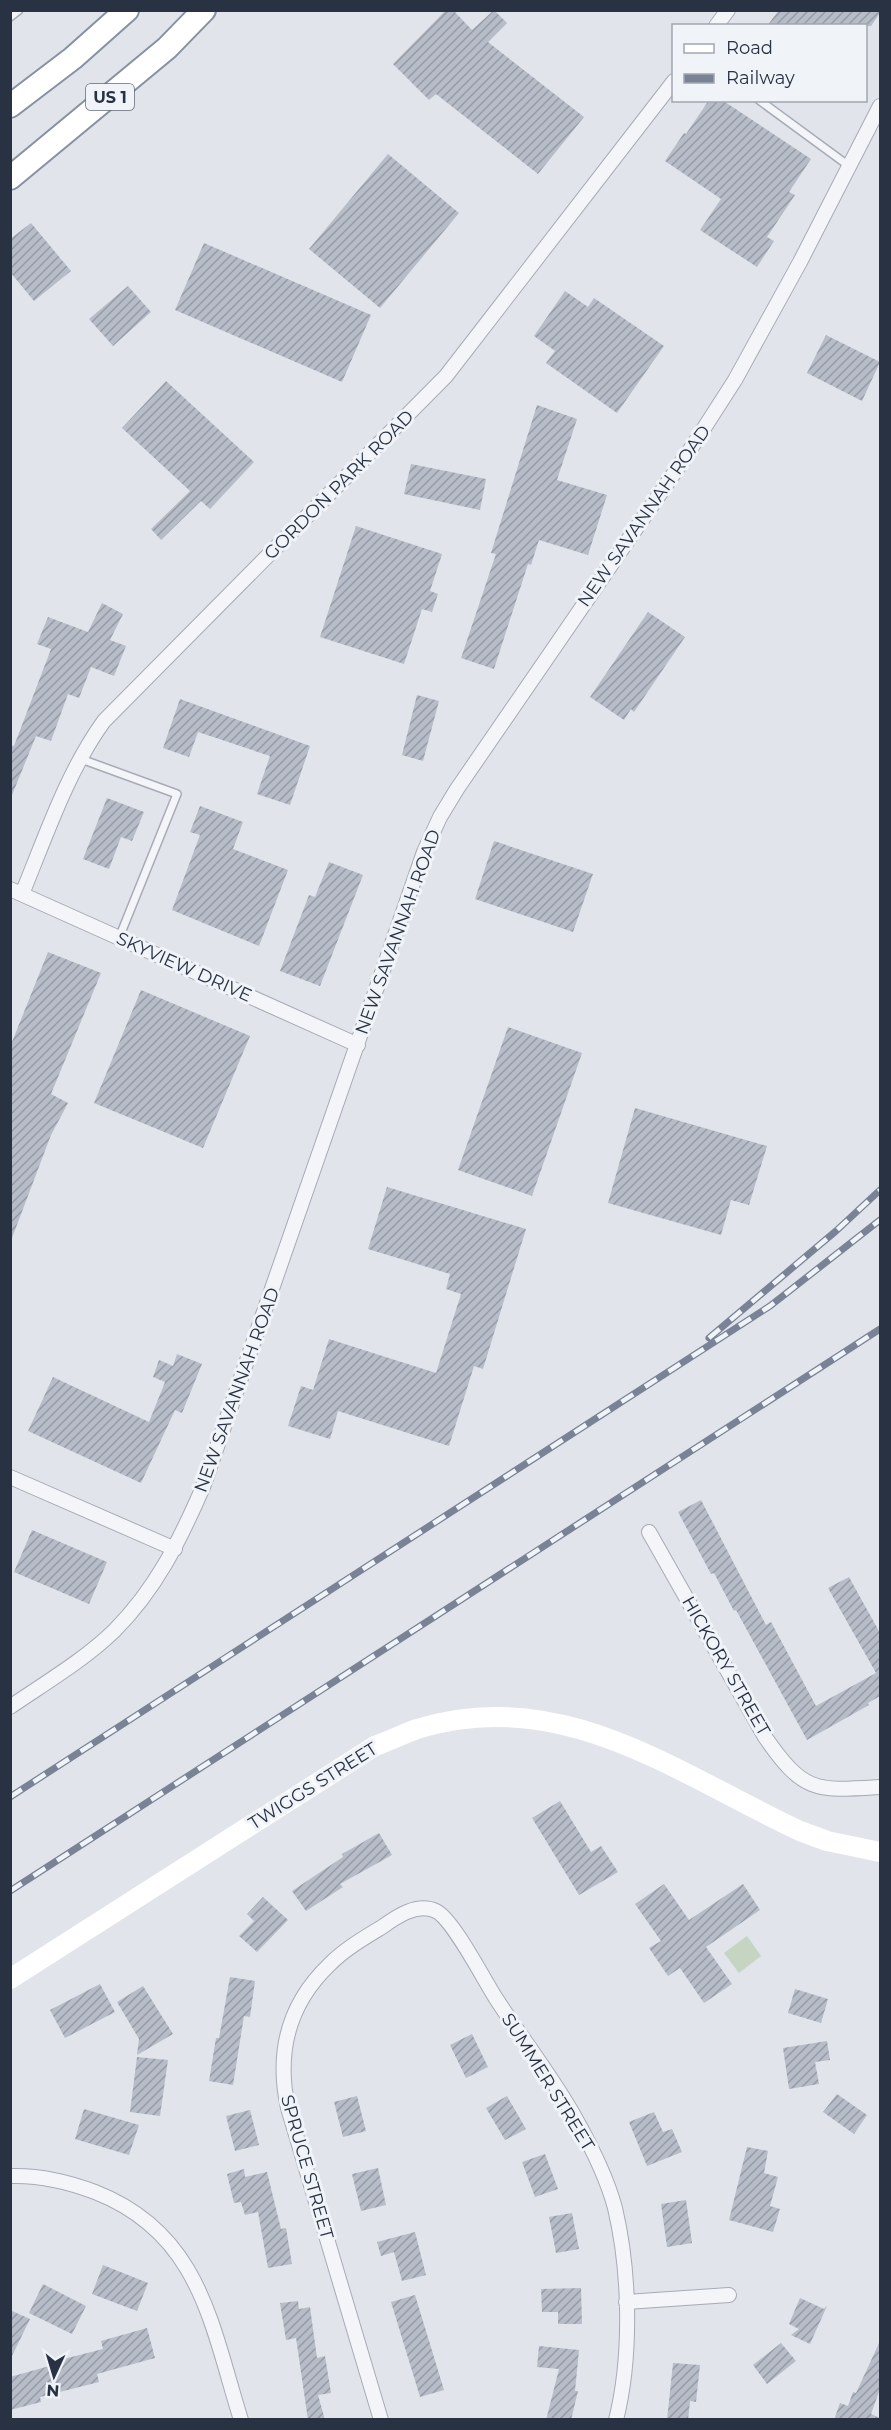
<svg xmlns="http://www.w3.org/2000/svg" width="891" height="2430" font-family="Montserrat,sans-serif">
	<defs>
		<pattern id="building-hatch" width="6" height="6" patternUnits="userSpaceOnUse" patternTransform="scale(1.5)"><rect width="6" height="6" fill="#b7bdc8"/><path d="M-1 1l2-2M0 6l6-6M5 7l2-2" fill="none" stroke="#959aa4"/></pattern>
	</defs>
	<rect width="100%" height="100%" fill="#e1e4eb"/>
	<path fill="#c6d5c1" d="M747,1936L761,1956L739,1973L724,1953Z"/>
	<path fill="url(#building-hatch)" d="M446,10H453L472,30L494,10L507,23L488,42L584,117L538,174L436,94L429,100L393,64Z
		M779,10H880V13L871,26H767Z
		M709,100H722L811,159L789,192L795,195L767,237L774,241L757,267L700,230L721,199L665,161L684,133L686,134Z
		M388,154L459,213L380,308L309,249Z
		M31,223L71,271L34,301L10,272V239Z
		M204,243L371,315L342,382L175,310Z
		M128,286L151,312L113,346L89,319Z
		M565,291L588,307L594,298L664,346L617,413L546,363L555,351L534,336Z
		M826,335L880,362L862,401L807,373Z
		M166,381L254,462L210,509L201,501L161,540L151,529L190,491L122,428Z
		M537,405L577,419L557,480L607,495L588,555L539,540L531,565L528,564L494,669L461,658L496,554L491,553Z
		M411,464L486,479L480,510L404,494Z
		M356,526L442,554L430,591L438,594L432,612L422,609L404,664L320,637Z
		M102,603L123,614L110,640L126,646L114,676L91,667L79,698L68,694L51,741L36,736L10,800V745L14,746L51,649L37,644L48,617L88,632Z
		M648,612L685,637L634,712L631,709L624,720L590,697Z
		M417,695L439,701L423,761L402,755Z
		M180,699L310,746L290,805L257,794L270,756L198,732L189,757L163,748Z
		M107,798L144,812L132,841L121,837L109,869L83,859Z
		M200,806L243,822L233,849L288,870L259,946L172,910L200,835L190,832Z
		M494,841L593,874L573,932L475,899Z
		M329,862L363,875L320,986L280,971L309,895L315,897Z
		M48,952L101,973L51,1094L68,1103L51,1135L12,1238L10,1047Z
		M141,990L250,1036L203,1148L94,1103Z
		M508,1027L582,1053L532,1196L458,1170Z
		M635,1108L767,1146L749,1205L731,1200L721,1235L608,1203Z
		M387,1187L526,1229L483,1369L474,1366L449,1446L338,1411L330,1439L288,1426L301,1386L313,1390L329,1339L436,1373L461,1294L446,1289L450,1274L368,1249Z
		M177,1354L202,1364L182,1413L175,1410L141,1483L28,1431L53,1377L149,1422L165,1382L153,1377L159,1360L173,1366Z
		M701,1500L766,1625L771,1622L816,1706L876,1673L828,1588L849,1577L880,1633V1696L868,1703L869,1705L807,1740L736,1610L734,1611L714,1573L711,1574L678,1512Z
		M32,1530L107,1562L89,1604L14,1572Z
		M560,1801L591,1852L601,1846L618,1872L579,1895L532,1818Z
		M379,1833L392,1855L340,1884L343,1887L306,1911L292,1891L343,1857L342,1854Z
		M664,1884L689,1920L743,1884L760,1910L706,1947L732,1984L704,2003L680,1968L668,1976L649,1948L661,1941L635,1904Z
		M263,1897L288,1920L257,1952L239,1936L254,1921L247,1914Z
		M230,1977L255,1981L250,2017L244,2016L233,2085L209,2081L216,2038H219Z
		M100,1984L115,2012L65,2038L50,2010Z
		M143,1986L173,2034L137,2055L139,2039L117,2002Z
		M795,1989L828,1999L821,2023L788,2013Z
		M472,2034L488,2067L466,2078L450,2045Z
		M827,2041L830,2060L815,2062L819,2084L789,2089L783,2048Z
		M137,2057L168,2060L160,2116L130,2112Z
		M837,2094L867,2115L854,2134L823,2112Z
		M357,2096L366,2131L343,2137L334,2102Z
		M507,2096L526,2129L505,2140L486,2108Z
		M84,2109L139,2125L129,2155L75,2139Z
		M250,2110L259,2145L235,2151L226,2116Z
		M654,2112L663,2132L672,2129L682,2152L647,2166L629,2122Z
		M747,2147L768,2151L764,2173L778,2177L770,2206L780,2209L773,2232L729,2220Z
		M545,2154L558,2189L535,2197L522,2162Z
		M378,2168L386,2205L361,2211L352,2174Z
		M244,2169L245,2177L267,2172L281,2229L286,2228L292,2264L268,2268L258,2212L245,2215L241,2202L234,2203L227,2174Z
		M686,2200L692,2243L667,2247L661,2204Z
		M572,2213L579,2249L556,2253L549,2217Z
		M415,2232L426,2275L402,2281L394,2252L381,2256L377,2242Z
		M103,2265L148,2283L137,2311L92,2294Z
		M43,2284L86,2306L72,2334L29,2313Z
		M581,2288L582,2324H558V2312H542L541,2289Z
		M415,2295L444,2390L420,2397L391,2302Z
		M800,2298L824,2309L827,2306L810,2344L791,2335L799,2329L789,2324Z
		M298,2301L299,2309L310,2307L317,2358L325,2356L331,2393L318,2395L325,2420H308L296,2338L286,2340L280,2303Z
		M10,2310L30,2319L10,2360Z
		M147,2328L155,2358L97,2374L99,2382L40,2397L41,2402L10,2410V2377L53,2365L48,2363L103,2349L101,2341Z
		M880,2341V2389L871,2414L880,2418V2420H834L840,2403L848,2406L853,2392L856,2393Z
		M781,2343L796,2361L767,2384L753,2365Z
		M539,2346L579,2350L575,2391H578L571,2420H546L559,2369L537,2367Z
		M673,2363L700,2365L696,2402L690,2401L688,2420H667Z"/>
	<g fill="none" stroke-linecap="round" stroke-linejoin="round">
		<g stroke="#a6abb5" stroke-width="10">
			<path id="service" d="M10,17L19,10
				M759,100L849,166
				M81,759L177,794L119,938"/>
		</g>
		<g stroke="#a6abb5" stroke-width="16">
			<path id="minor" d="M716,26L728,10
				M10,889L358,1045
				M22,894C46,836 67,772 104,721L446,376L674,81
				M10,1477L175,1549
				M649,1532L765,1737C804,1793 815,1791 880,1787
				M10,1707C45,1683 84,1660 114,1631C156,1589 180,1540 203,1487L424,852L440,817L457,789L690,450L735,380L800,262L880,106
				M10,2176C39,2175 69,2182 95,2192C200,2233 211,2324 241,2420
				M626,2302L729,2295
				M381,2420L288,2108C276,2053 288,2004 330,1964C345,1949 364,1938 382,1927C396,1917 417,1902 436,1911C453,1919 485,1982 497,2000C523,2040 554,2079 577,2121C592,2148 607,2178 615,2208C630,2272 632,2356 616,2420"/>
		</g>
		<g stroke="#8791a2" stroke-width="26">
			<path id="trunk" d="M10,106L73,58L127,10
				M10,178L167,48L204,10"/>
		</g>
		<use href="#service" stroke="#f4f5f8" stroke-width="7"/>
		<use href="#minor" stroke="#f4f5f8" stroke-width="14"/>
		<path stroke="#fff" stroke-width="20" d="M10,1979L375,1746C389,1741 403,1734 417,1729C561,1684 676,1773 800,1831L827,1841L880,1852"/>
		<use href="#trunk" stroke="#fff" stroke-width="22"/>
		<g stroke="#798395" stroke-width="7">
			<path id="rail" d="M709,1338L836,1231L880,1190
				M10,1797L770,1306L880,1220
				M10,1891L880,1329"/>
		</g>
		<use href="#rail" stroke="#f0f3f8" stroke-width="4.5" stroke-dasharray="14" stroke-linecap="butt"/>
	</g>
	<g text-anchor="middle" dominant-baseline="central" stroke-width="6" stroke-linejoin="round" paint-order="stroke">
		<rect fill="#f0f3f8" stroke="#646c79" stroke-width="1.5" x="86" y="84" width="48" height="26" rx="4.5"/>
		<g font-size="16" font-weight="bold" fill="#283243">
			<text x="110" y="97">US 1</text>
		</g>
		<g font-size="18" fill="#283243" stroke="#f0f3f8">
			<text transform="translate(339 485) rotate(-45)">GORDON PARK ROAD</text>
			<text transform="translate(644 516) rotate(-55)">NEW SAVANNAH ROAD</text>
			<text transform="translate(398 932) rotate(-70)">NEW SAVANNAH ROAD</text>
			<text transform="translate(184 967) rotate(24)">SKYVIEW DRIVE</text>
			<text transform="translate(237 1390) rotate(-70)">NEW SAVANNAH ROAD</text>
			<text transform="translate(726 1666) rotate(60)">HICKORY STREET</text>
			<text transform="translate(313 1786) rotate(-32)">TWIGGS STREET</text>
			<text transform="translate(548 2082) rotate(58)">SUMMER STREET</text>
			<text transform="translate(307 2167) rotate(74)">SPRUCE STREET</text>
		</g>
	</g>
	<rect width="891" height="2430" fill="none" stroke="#283243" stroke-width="24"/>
	<rect x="672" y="24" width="195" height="78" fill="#f0f3f8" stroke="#a0a6b0" stroke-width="1.5"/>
	<rect x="684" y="44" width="30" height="9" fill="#ffffff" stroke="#a0a6b0" stroke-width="1.5"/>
	<text x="726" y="54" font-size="18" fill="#283243">Road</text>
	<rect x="684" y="74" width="30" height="9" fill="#798395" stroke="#a0a6b0" stroke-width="1.5"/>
	<text x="726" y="84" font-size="18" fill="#283243">Railway</text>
	<g transform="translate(54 2376) rotate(184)" stroke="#f0f3f8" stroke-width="4.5" paint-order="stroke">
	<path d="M0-4.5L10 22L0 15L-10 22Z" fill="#283243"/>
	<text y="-9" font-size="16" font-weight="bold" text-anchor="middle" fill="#283243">N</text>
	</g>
</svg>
